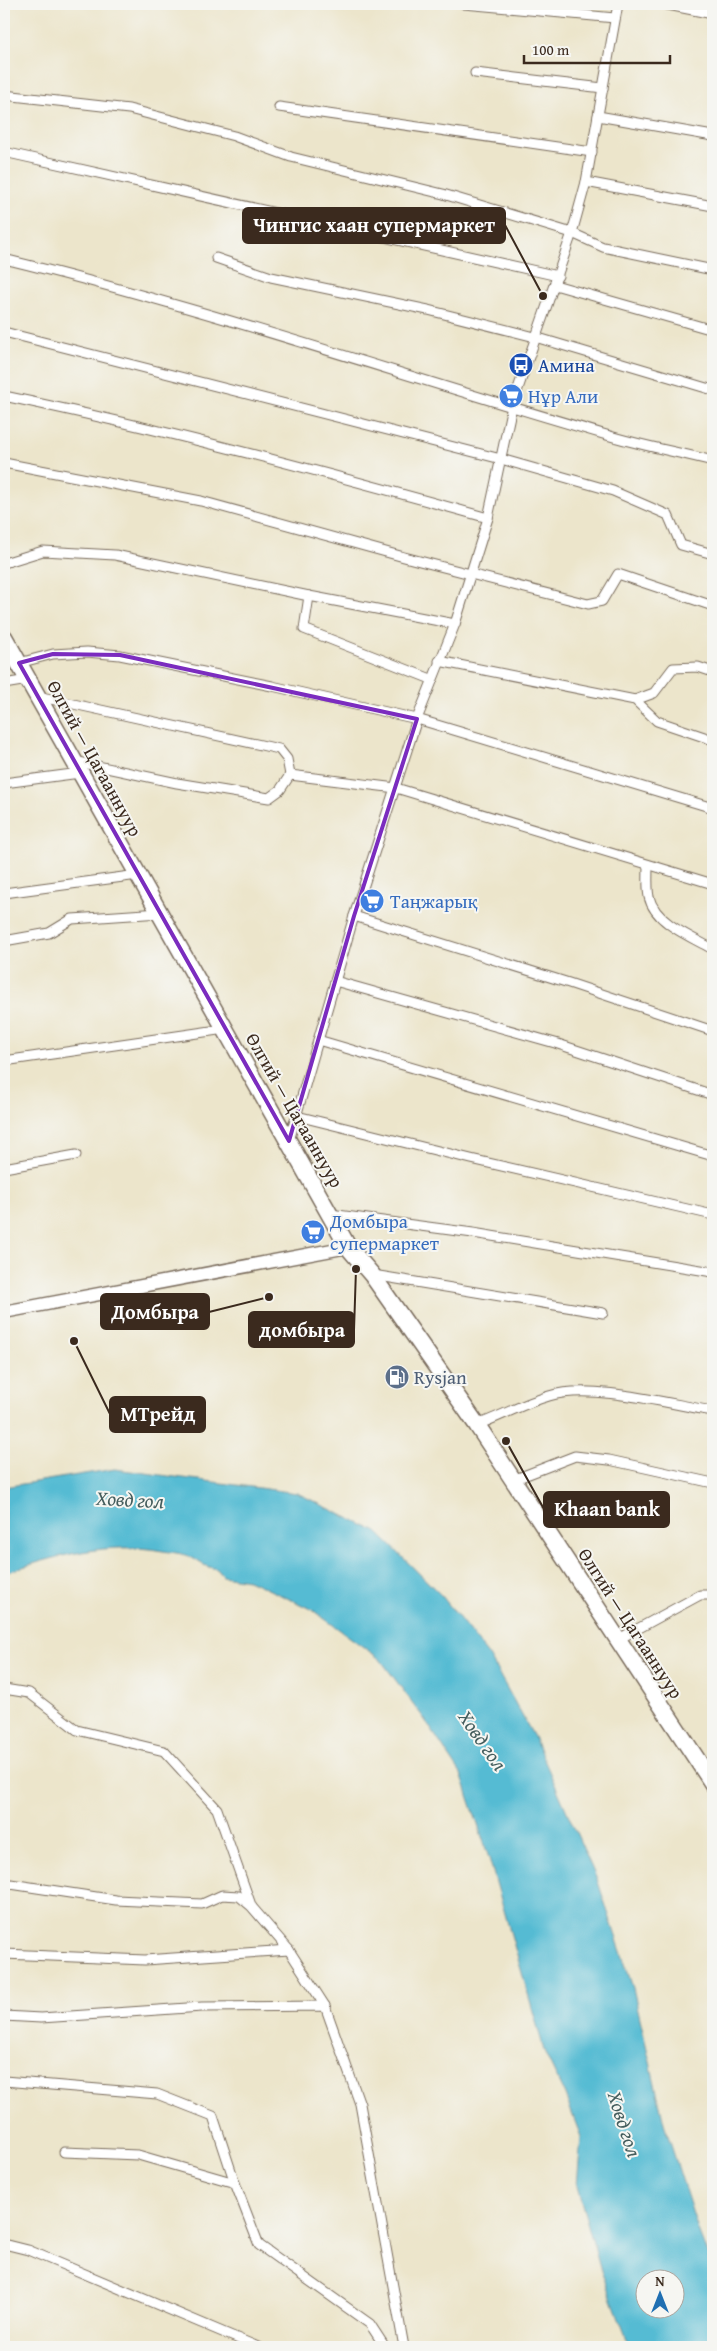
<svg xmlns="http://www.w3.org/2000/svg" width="717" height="2351" font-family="'Gentium Book Plus',serif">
<rect width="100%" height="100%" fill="#f6f6f2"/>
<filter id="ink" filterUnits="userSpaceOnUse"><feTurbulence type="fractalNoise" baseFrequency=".02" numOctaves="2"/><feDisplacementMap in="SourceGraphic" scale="10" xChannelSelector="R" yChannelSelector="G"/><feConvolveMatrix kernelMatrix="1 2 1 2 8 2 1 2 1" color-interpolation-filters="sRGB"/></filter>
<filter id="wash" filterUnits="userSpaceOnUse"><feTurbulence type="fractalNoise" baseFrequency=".0096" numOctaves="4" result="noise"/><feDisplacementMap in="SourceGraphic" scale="20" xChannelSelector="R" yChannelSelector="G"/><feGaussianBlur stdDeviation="1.12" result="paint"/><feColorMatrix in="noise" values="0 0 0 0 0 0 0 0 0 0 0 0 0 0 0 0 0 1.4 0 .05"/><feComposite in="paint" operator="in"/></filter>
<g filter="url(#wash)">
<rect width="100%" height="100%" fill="#ece5cb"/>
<path fill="#55bbd3" stroke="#487278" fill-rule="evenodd" d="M115 1469 297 1493 377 1532 442 1596 489 1656 534 1737 598 1882 633 1988 664 2123 699 2233 713 2269V2347H630L600 2268 577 2186 581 2137 565 2095 545 2053 489 1858 461 1774 423 1717 380 1659 311 1609 248 1580 223 1576 217 1569C200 1566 199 1560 186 1555 179 1553 170 1552 163 1551 109 1541 55 1556 4 1573V1487ZM644 2278H674V2308H644Z"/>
</g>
<g filter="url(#ink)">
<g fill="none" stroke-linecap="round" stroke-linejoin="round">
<defs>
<g id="street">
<path d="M464 4 615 18"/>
<path d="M663 4 713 14"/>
<path d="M475 73 603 88"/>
<path d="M4 95 129 109 234 136 291 157 443 194 572 233 603 247 713 270"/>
<path d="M279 107 592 152"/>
<path d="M598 116 713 136"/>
<path d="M4 152 558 276"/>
<path d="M586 182 713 206"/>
<path d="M216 258 271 277 428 310 535 337 713 390"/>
<path d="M4 259C206 308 403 376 603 434 639 445 677 452 713 461"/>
<path d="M555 285 713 330"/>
<path d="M4 332 501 459 613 491 668 515 681 545 713 554"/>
<path d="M4 396C167 430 327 473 488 518"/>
<path d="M4 463 201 501 404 557 588 604 602 601 618 574 713 606"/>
<path d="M4 563 43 551 115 555 309 596 455 624"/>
<path d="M309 596 304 629 431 679"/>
<path d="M439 661 635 700 657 721 713 740"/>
<path d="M19 663 53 654 87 652 120 655 272 686 417 719 713 808"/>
<path d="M4 684 28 680"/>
<path d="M37 696 279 749 287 759 290 775 396 788 713 884"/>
<path d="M635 700 654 693 673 668 698 667 713 672"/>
<path d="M74 761 177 783 269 798 280 790 290 775"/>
<path d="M4 783 80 773"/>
<path d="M648 865C648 875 647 887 649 897 655 923 691 937 713 949"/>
<path d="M4 893 138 875"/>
<path d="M354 916 569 983 713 1031"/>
<path d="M4 941 49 933 72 919 160 913"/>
<path d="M335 981 555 1043 713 1095"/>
<path d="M318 1040 713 1156"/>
<path d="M4 1061 225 1029"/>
<path d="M297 1116 471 1159 713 1215"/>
<path d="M289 1141 354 916 417 719 455 624 488 518 512 406 572 233 586 182 618 4"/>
<path d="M4 1168 76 1155"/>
<path d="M330 1214 473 1233 713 1272"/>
<path d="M373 1275 603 1313"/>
<path d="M477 1425C501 1416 525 1403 549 1396 591 1383 669 1404 713 1411"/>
<path d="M513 1480 575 1456 609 1460 713 1483"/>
<path d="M617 1640 700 1595H713"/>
<path d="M4 1689 29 1693 77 1730 164 1751 217 1809 251 1905"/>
<path d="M4 1883 116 1900 202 1904 222 1895 239 1896 251 1906 289 1950 325 2006"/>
<path d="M4 1954 145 1960 289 1950"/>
<path d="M4 2016 41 2018 202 2007 325 2006 360 2104 404 2347"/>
<path d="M4 2081 157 2094 213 2116 235 2183 259 2245 370 2324 385 2347"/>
<path d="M64 2152 138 2155 235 2183"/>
<path d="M4 2244 28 2250 258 2347"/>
</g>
<path id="secondary" d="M4 1312 348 1247"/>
<path id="highway" d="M4 637 348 1247 372 1275 477 1425 713 1784"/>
</defs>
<use href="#street" stroke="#796b5b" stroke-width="11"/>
<use href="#secondary" stroke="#796b5b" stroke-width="15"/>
<use href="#highway" stroke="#796b5b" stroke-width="19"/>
<use href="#street" stroke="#fff" stroke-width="9"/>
<use href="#secondary" stroke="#fff" stroke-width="12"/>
<use href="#highway" stroke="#fff" stroke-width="16"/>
</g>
</g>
<path fill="none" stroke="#7b2cbf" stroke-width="4" stroke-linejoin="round" d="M53 654 120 655 417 719 354 916 289 1141 19 663Z"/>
<defs>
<symbol id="bus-disc" viewBox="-11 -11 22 22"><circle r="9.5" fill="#1a4fb4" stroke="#f6f6f2"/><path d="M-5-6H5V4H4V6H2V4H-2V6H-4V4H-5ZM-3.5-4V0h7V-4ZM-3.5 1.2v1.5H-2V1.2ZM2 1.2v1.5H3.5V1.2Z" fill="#fff"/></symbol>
<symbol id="supermarket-disc" viewBox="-11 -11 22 22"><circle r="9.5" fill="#3f7fe0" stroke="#f6f6f2"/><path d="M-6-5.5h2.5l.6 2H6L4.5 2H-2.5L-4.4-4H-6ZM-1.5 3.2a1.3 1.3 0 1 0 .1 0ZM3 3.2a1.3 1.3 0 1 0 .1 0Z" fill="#fff"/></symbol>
<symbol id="fuel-disc" viewBox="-11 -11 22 22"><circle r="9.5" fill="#5c6f8a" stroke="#f6f6f2"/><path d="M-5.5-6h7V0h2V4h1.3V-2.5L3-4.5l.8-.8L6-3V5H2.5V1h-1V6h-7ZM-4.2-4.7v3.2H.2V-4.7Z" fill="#fff"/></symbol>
</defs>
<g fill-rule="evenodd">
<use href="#bus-disc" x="507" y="351" width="28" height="28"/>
<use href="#supermarket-disc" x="497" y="382" width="28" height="28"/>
<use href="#supermarket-disc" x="358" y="887" width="28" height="28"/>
<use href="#supermarket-disc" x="299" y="1218" width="28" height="28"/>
<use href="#fuel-disc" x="383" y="1363" width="28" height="28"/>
</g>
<g text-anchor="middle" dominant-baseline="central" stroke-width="4" stroke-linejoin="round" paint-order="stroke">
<g font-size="19" fill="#164399" stroke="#f6f6f2" text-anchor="start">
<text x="538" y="365">Амина</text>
</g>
<g font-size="19" fill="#366cbe" stroke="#f6f6f2" text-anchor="start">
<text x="528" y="396">Нұр Али</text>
<text x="390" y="901">Таңжарық</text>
<text x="330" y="1221">Домбыра<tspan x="330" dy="22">супермаркет</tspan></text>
</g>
<g font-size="19" fill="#3b2a1e" stroke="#f6f6f2">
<text transform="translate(95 758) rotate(61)">Өлгий — Цагааннуур</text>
<text transform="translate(295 1110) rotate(60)">Өлгий — Цагааннуур</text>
<text transform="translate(631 1623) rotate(57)">Өлгий — Цагааннуур</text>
</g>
<g font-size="19" fill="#4e5e75" stroke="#f6f6f2" text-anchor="start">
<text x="414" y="1377">Rysjan</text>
</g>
<g font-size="20" font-style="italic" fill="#445d5d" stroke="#f6f6f2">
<text transform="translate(130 1499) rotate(3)">Ховд гол</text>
<text transform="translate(483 1740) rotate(55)">Ховд гол</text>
<text transform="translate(625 2124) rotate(72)">Ховд гол</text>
</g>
</g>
<path fill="none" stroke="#3b2a1e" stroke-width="2" d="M543 296L505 225M269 1297L209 1312M356 1269L354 1330M74 1341L110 1414M506 1441L544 1509"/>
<g fill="#3b2a1e" stroke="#f6f6f2" stroke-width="2">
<circle cx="543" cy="296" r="5"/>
<circle cx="269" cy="1297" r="5"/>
<circle cx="356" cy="1269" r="5"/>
<circle cx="74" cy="1341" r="5"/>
<circle cx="506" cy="1441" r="5"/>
</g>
<g fill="#3b2a1e" stroke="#3b2a1e" stroke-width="2">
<rect x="243" y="208" width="262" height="35" rx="5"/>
<rect x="101" y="1294" width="108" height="35" rx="5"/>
<rect x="249" y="1312" width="105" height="35" rx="5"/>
<rect x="110" y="1397" width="95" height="35" rx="5"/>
<rect x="544" y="1492" width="125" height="35" rx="5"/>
</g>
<g font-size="20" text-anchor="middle" font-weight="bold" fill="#fff">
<text x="374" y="232">Чингис хаан супермаркет</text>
<text x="155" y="1319">Домбыра</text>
<text x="302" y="1337">домбыра</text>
<text x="158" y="1421">MTрейд</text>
<text x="607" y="1516">Khaan bank</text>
</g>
<rect width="717" height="2351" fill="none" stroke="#f6f6f2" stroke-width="20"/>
<g transform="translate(660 2294)"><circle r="24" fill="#f6f6f2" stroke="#aba49d"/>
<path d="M0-4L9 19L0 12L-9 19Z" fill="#1f6fb2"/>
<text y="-8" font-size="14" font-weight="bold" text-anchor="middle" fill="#3b2a1e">N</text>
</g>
<path d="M524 55v8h146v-8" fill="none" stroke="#3b2a1e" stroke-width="2.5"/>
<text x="532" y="55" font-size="15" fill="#3b2a1e" stroke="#f6f6f2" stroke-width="4" paint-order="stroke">100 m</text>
</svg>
